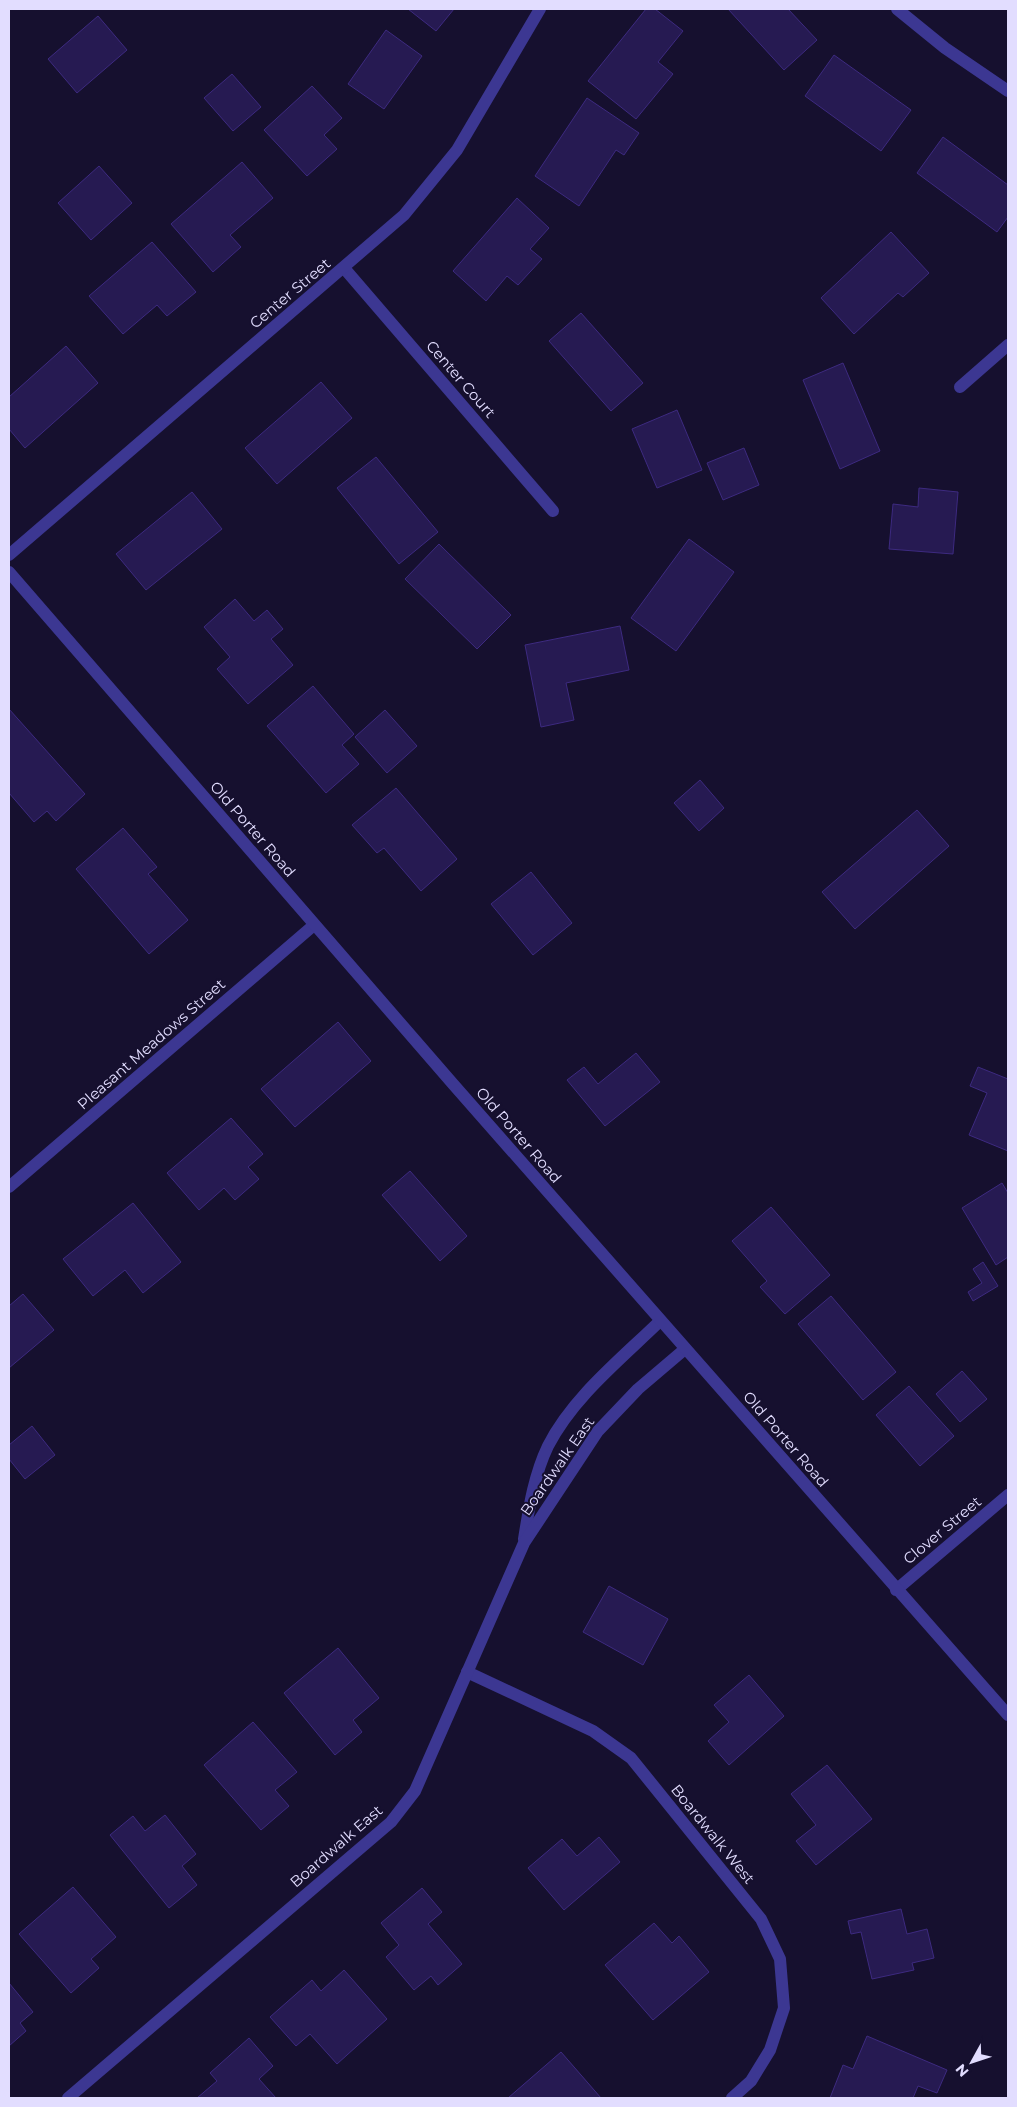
<svg xmlns="http://www.w3.org/2000/svg" width="1017" height="2107" font-family="Montserrat,sans-serif">
<rect width="100%" height="100%" fill="#16102f"/>
<g fill="#261a52" stroke="#3d2a80">
<path d="M408 9H454L436 31Z"/>
<path d="M646 9H655L683 31 658 62 673 74 636 119 588 81Z"/>
<path d="M728 9H788L817 40 784 70Z"/>
<path d="M98 16 127 50 77 93 48 59Z"/>
<path d="M386 30 422 56 384 109 348 84Z"/>
<path d="M834 55 911 110 881 151 805 96Z"/>
<path d="M232 74 261 107 233 131 204 98Z"/>
<path d="M312 86 342 118 324 135 337 149 307 176 264 130Z"/>
<path d="M587 98 639 133 624 155 616 150 579 206 535 176Z"/>
<path d="M943 137 1008 185V217L997 232 917 173Z"/>
<path d="M242 162 273 198 230 235 241 247 213 272 171 224Z"/>
<path d="M99 166 132 203 91 240 58 203Z"/>
<path d="M517 198 549 228 530 249 542 259 518 285 507 276 486 301 453 271Z"/>
<path d="M891 232 929 273 903 297 898 293 854 334 821 298Z"/>
<path d="M152 242 196 292 167 316 157 305 123 334 89 296Z"/>
<path d="M581 313 643 383 611 411 549 341Z"/>
<path d="M66 346 98 383 25 448 9 429V397Z"/>
<path d="M843 363 880 451 840 469 803 380Z"/>
<path d="M321 382 352 418 277 484 245 448Z"/>
<path d="M677 410 702 470 657 488 632 429Z"/>
<path d="M744 448 759 485 723 500 707 463Z"/>
<path d="M376 457 438 532 399 564 337 488Z"/>
<path d="M919 488 958 492 953 554 889 549 893 504 918 507Z"/>
<path d="M192 492 222 529 146 590 116 554Z"/>
<path d="M689 539 734 572 676 651 631 618Z"/>
<path d="M439 544 511 615 477 649 405 579Z"/>
<path d="M235 599 254 621 267 610 283 629 271 639 293 665 248 704 217 669 230 657 204 627Z"/>
<path d="M620 626 629 670 566 683 574 720 541 727 525 645Z"/>
<path d="M313 686 354 734 342 745 359 764 326 793 267 726Z"/>
<path d="M9 709 85 794 56 821 47 811 34 822 9 793Z"/>
<path d="M385 710 417 746 387 773 355 737Z"/>
<path d="M700 780 724 808 699 831 674 803Z"/>
<path d="M396 788 457 859 421 891 384 848 377 853 352 825Z"/>
<path d="M917 810 949 846 855 929 822 892Z"/>
<path d="M123 828 157 867 148 874 188 920 149 954 76 869Z"/>
<path d="M531 872 572 923 533 955 491 904Z"/>
<path d="M338 1022 371 1061 295 1127 261 1089Z"/>
<path d="M636 1053 660 1082 605 1126 567 1080 584 1067 598 1084Z"/>
<path d="M978 1067 1008 1079V1151L969 1135 987 1093 970 1086Z"/>
<path d="M231 1118 263 1154 248 1167 259 1179 235 1200 224 1188 199 1210 167 1173Z"/>
<path d="M410 1171 467 1236 440 1261 382 1195Z"/>
<path d="M1002 1183 1008 1193V1257L996 1265 962 1208Z"/>
<path d="M133 1203 181 1262 143 1293 125 1270 93 1296 63 1259Z"/>
<path d="M771 1207 830 1275 785 1314 760 1287 767 1281 732 1241Z"/>
<path d="M983 1262 998 1286 973 1301 968 1292 982 1283 973 1269Z"/>
<path d="M23 1294 54 1330 9 1368V1306Z"/>
<path d="M831 1296 896 1372 863 1400 798 1324Z"/>
<path d="M962 1371 987 1399 960 1422 936 1394Z"/>
<path d="M909 1386 954 1436 920 1466 876 1415Z"/>
<path d="M32 1426 55 1455 25 1479 9 1459V1445Z"/>
<path d="M609 1586 668 1619 643 1665 583 1632Z"/>
<path d="M338 1648 379 1698 353 1720 362 1732 335 1755 284 1693Z"/>
<path d="M749 1675 784 1716 729 1765 708 1741 729 1722 714 1705Z"/>
<path d="M253 1722 297 1772 275 1790 289 1806 261 1830 204 1765Z"/>
<path d="M827 1765 872 1819 816 1865 796 1841 816 1825 791 1794Z"/>
<path d="M165 1815 196 1854 182 1866 197 1885 169 1908 110 1835 133 1816 145 1831Z"/>
<path d="M599 1837 620 1862 564 1910 528 1868 562 1839 577 1856Z"/>
<path d="M73 1887 116 1937 91 1959 99 1968 71 1993 19 1934Z"/>
<path d="M422 1888 442 1912 428 1924 462 1964 438 1985 431 1976 414 1990 386 1957 399 1945 381 1923Z"/>
<path d="M901 1909 907 1934 927 1929 934 1958 912 1963 914 1970 872 1979 861 1932 851 1934 848 1921Z"/>
<path d="M654 1923 672 1943 679 1936 709 1972 653 2020 605 1965Z"/>
<path d="M344 1970 387 2019 337 2064 310 2034 296 2046 270 2017 312 1980 321 1991Z"/>
<path d="M9 1983 33 2012 20 2023 26 2031 9 2046Z"/>
<path d="M867 2036 947 2070 937 2093 918 2086 913 2098H830L843 2065 853 2069Z"/>
<path d="M249 2038 273 2066 259 2079 276 2098H197L217 2081 210 2073Z"/>
<path d="M561 2052 601 2098H508Z"/>
</g>
<g fill="none" stroke-linecap="round" stroke-linejoin="round">
<g stroke="#3c3792" stroke-width="12">
<path d="M897 9 945 48 1008 91"/>
<path d="M344 268 553 511"/>
<path d="M960 387 1008 345"/>
<path d="M9 555 404 215 457 150 540 9"/>
<path d="M9 1187 314 925"/>
<path d="M524 1539C529 1508 534 1475 548 1446 573 1397 621 1359 660 1321"/>
<path d="M896 1590 1008 1495"/>
<path d="M467 1672 593 1731 631 1758 761 1919 780 1959 784 2008 770 2050 751 2081 732 2098"/>
<path d="M68 2098 391 1822 415 1791 524 1543 598 1431 638 1389 685 1349"/>
</g>
<path stroke="#3c3792" stroke-width="12" d="M9 572 453 1084 1008 1715"/>
</g>
<g text-anchor="middle" dominant-baseline="central" stroke-width="4" stroke-linejoin="round" paint-order="stroke">
<g font-size="15" fill="#e2ddff" stroke="#16102f">
<text transform="translate(290 293) rotate(-40)">Center Street</text>
<text transform="translate(461 379) rotate(49)">Center Court</text>
<text transform="translate(253 829) rotate(49)">Old Porter Road</text>
<text transform="translate(151 1044) rotate(-41)">Pleasant Meadows Street</text>
<text transform="translate(519 1135) rotate(49)">Old Porter Road</text>
<text transform="translate(786 1439) rotate(49)">Old Porter Road</text>
<text transform="translate(557 1466) rotate(-55)">Boardwalk East</text>
<text transform="translate(942 1530) rotate(-40)">Clover Street</text>
<text transform="translate(713 1834) rotate(51)">Boardwalk West</text>
<text transform="translate(336 1846) rotate(-41)">Boardwalk East</text>
</g>
</g>
<rect width="1017" height="2107" fill="none" stroke="#e2ddff" stroke-width="20"/>
<g transform="translate(972 2062) rotate(230)" stroke="#16102f" stroke-width="4" paint-order="stroke">
<path d="M0-4L9 19L0 12L-9 19Z" fill="#e2ddff"/>
<text y="-8" font-size="14" font-weight="bold" text-anchor="middle" fill="#e2ddff">N</text>
</g>
</svg>
